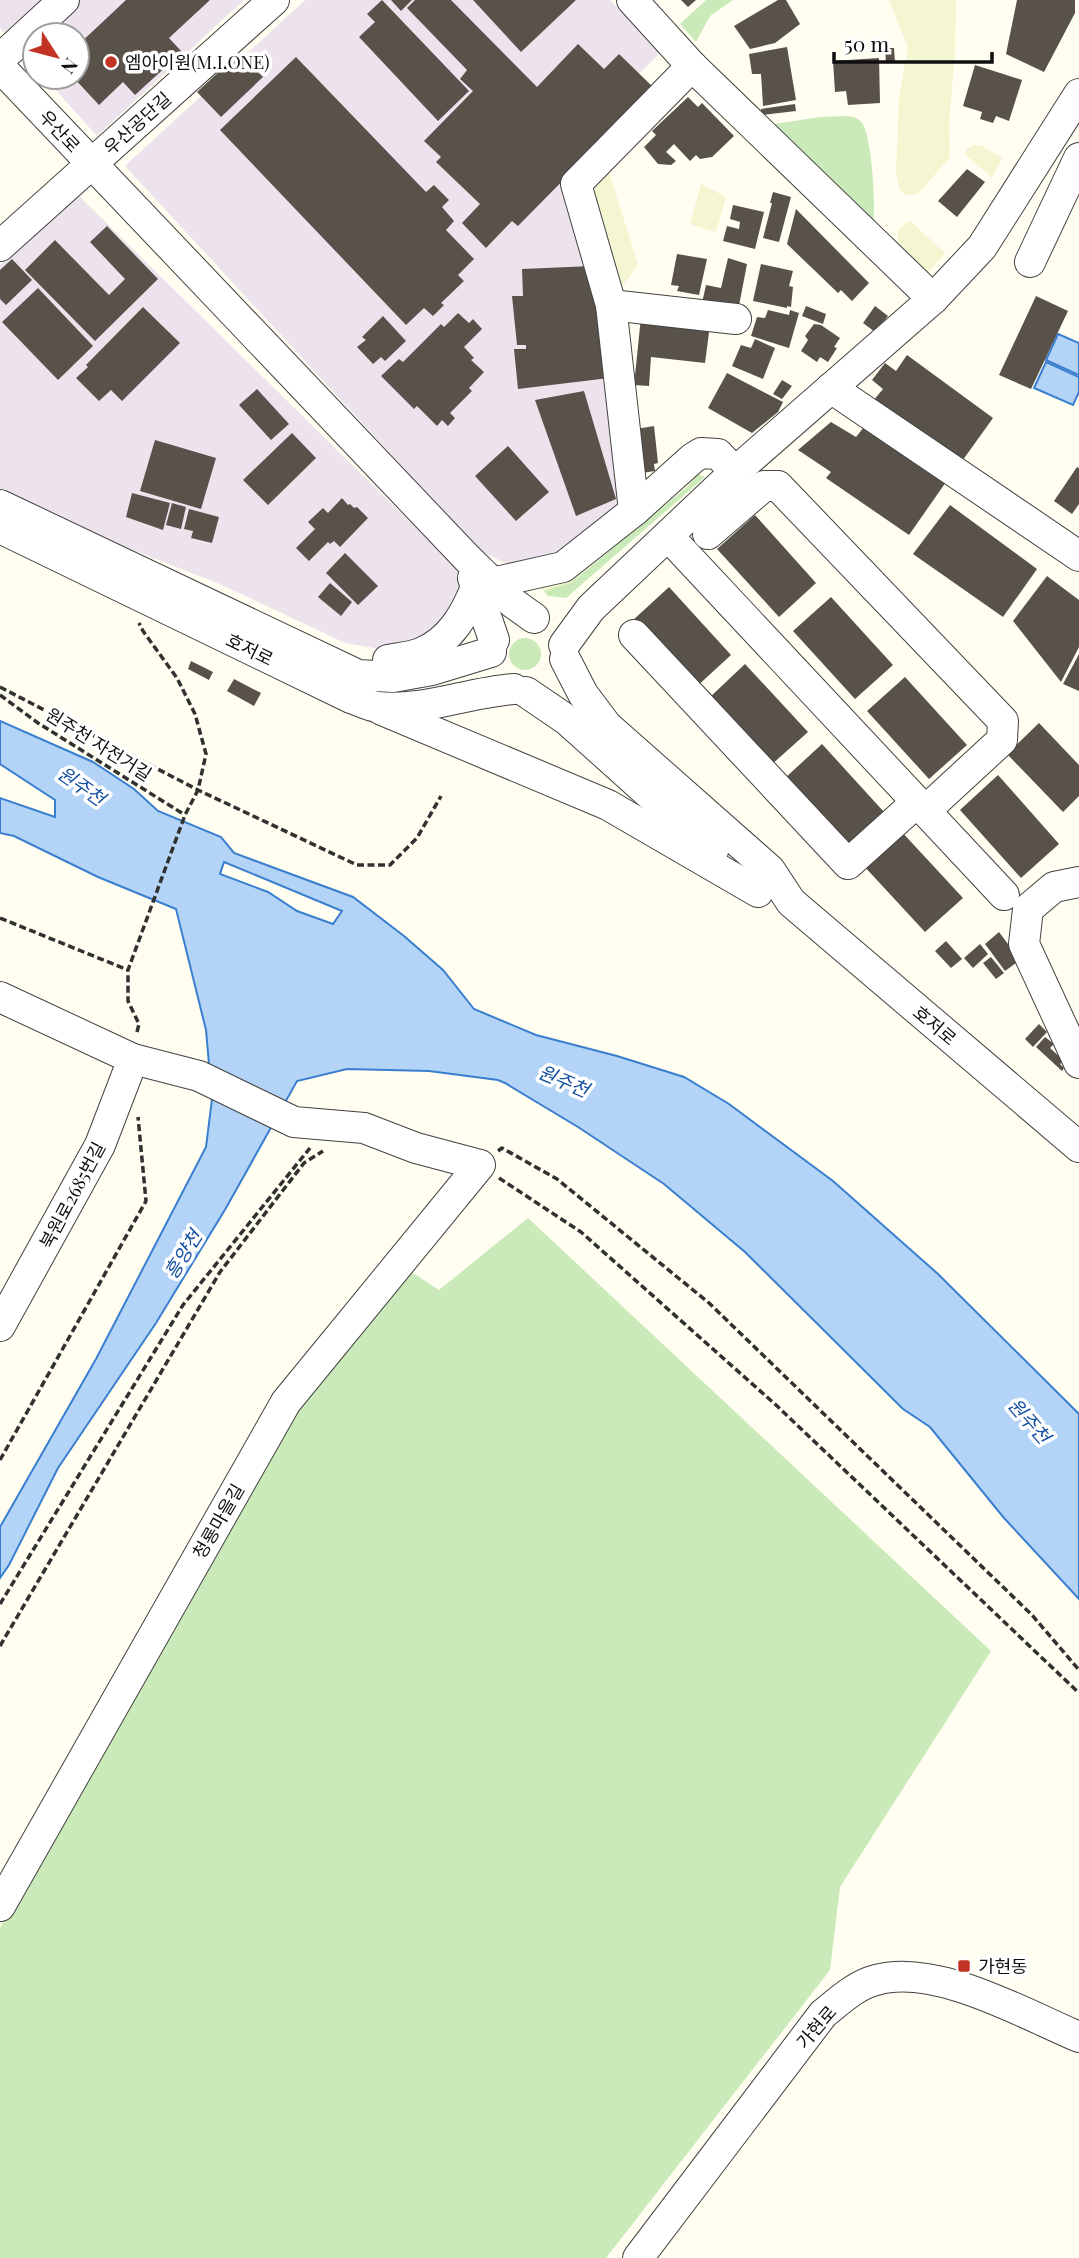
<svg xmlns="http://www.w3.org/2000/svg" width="1079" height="2258" font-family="'Playfair Display','Noto Sans KR',serif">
<rect width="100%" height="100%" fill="#fffef0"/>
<g fill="#ede3ed">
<path d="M0 0H244L97 136 44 77H77V35H35V67L0 28Z"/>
<path d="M305 0H610L660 53 559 153 590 271 620 511 548 563 508 564 481 552 125 166Z"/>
<path d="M79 196 458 569 461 591 453 607 423 639 385 650 345 643 222 585 49 517 0 494V265L47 221Z"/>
</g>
<g fill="#f3f6d0">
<path d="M889 0H956L955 53 949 123 950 157 918 194 907 195 900 191 896 174 899 98 908 47Z"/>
<path d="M974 145 982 146 1002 158 992 178 965 154 966 150Z"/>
<path d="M606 163 638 264 615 296 583 187Z"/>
<path d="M701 184 726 197 716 232 690 224Z"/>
<path d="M910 221 945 253 928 273 920 272 898 251V231L905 223Z"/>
<path d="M657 504 662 506 572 582 544 591 537 584Z"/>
</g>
<g fill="#cbeab9">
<path d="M706 0H733L710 16 696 42 680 24Z"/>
<path d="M848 116C854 117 858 118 862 123 872 137 876 208 873 226L774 124 820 117Z"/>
<path d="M698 474 705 477 566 598 548 596 544 591 572 582 687 487Z"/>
<circle cx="525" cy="654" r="16"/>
<path d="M528 1218 991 1651 840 1887 830 1970 606 2258H0V1928L266 1451 410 1271 439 1290Z"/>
</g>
<g fill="#b4d4f7" stroke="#3a7ed0" stroke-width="2" fill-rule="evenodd">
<path d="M1058 334 1079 343V375L1046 360Z"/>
<path d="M1046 362 1079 377V392L1073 405 1034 388Z"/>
<path d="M0 721 93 762 134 789 158 811 221 837 234 853 353 897 404 936 443 970 474 1009 536 1035 617 1056 684 1077 729 1104 833 1181 938 1274 1079 1414V1599L1004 1518 930 1427 903 1409 745 1252 664 1184 578 1127 505 1083 498 1080 429 1071 347 1069 297 1081 226 1208 156 1323 58 1468 9 1565 0 1578V1527L96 1359 206 1147 212 1099 206 1030 176 909 98 877 14 836 0 833V798L55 817V800L0 764ZM224 862 342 911 333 924 297 911 268 892 220 874Z"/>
</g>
<g fill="#58524b">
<path d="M126 0H210L169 38 182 52 135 95 123 82 99 105 73 77H77V46Z"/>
<path d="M382 0 469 91 438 121 359 37 375 22 367 14Z"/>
<path d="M391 0H412L401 11Z"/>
<path d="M415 0H451L537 87 578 44 604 69 619 54 654 88 518 226 512 221 486 248 462 223 480 204 436 162 441 157 424 141 473 91 460 79 467 70 407 8Z"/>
<path d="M473 0H576L521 52Z"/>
<path d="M681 0H696L688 7Z"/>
<path d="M778 0H786L800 24 775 43 750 49 734 26Z"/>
<path d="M1017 0H1075V13L1044 72 1006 54Z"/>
<path d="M787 47 796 100 763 106 761 74H752L749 54Z"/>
<path d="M885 48H894L895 62 886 63Z"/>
<path d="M239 53 263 77 221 117 197 92Z"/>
<path d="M296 57 426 192 434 185 449 200 442 207 454 221 446 230 474 259 458 275 464 281 441 303 444 305 433 316 424 308 406 325 220 130Z"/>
<path d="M879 58 880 103 848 105 846 91 835 92 833 61Z"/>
<path d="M975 65 1022 80 1009 121 996 116 993 123 980 119 982 112 963 106Z"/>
<path d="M688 97 698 107 702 103 734 136 712 157 700 159 696 155 690 161 674 144 666 152 676 161 671 165 658 164 644 147 656 135 652 131Z"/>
<path d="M795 104 796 111 762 115 761 109Z"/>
<path d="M967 169 985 182 957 217 938 201Z"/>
<path d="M773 192 791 197 779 242 763 238 772 203H770Z"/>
<path d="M733 205 764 212 755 249 723 241 727 226 739 229 740 222 730 219Z"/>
<path d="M796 209 869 283 852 301 841 290 838 293 787 244Z"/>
<path d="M107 226 158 279 95 341 25 270 55 240 109 295 125 279 90 242Z"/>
<path d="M677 254 707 259 699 295 677 291 679 286 671 285Z"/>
<path d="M728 258 747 264 738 311 702 303 706 285 721 288Z"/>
<path d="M12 259 32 280 6 305 0 299V270Z"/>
<path d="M761 264 793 271 789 286 793 287 791 307 787 306V308L753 301Z"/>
<path d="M592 266 609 378 518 389 514 349H526V345H517L512 296H523L522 269Z"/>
<path d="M38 288 93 346 58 380 2 322Z"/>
<path d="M1036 296 1068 311 1031 389 999 375Z"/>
<path d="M806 306 826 314 823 324 802 316Z"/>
<path d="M875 306 888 316 875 332 863 323Z"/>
<path d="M143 307 180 343 122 401 111 390 99 401 76 378 88 367 86 365Z"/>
<path d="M768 310 789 315 790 310 799 313 789 348 751 336 757 317 765 318Z"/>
<path d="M458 313 469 323 473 319 482 329 464 347 474 358 471 360 484 372 469 388 472 391 450 413 455 418 448 426 442 420 437 426 417 406 414 409 381 376 399 359 403 362 441 324 444 327Z"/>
<path d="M383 316 406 341 385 361 381 357 373 364 357 347 366 340 362 337Z"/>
<path d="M641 317 710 325 705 363 651 357 649 386 634 385Z"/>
<path d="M814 324 821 325 840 338 834 347 837 348 828 362 820 357 817 362 801 351 808 340 805 336Z"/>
<path d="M755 339 775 348 763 379 732 366 741 345 751 348Z"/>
<path d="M907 355 993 418 960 464 873 401 883 389 872 380 885 363 896 371Z"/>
<path d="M727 373 783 402 778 412 752 433 708 408Z"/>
<path d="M782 380 792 386 782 399 773 394Z"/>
<path d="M257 389 289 424 271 440 239 405Z"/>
<path d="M584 391 616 499 576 516 535 400Z"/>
<path d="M831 422 856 437 864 427 946 482 909 535 826 478 831 472 798 450Z"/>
<path d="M654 426 658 463 654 464 655 471 635 474 630 430Z"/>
<path d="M292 433 316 458 268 505 243 480Z"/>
<path d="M155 440 216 458 201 509 140 491Z"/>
<path d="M508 446 549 492 516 521 475 476Z"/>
<path d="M1077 467 1079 468V504L1072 514 1054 501Z"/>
<path d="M132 493 170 503 163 530 126 517Z"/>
<path d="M342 498 348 505 350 504 354 508 357 507 368 518 340 547 334 541 330 544 328 542 309 561 296 548 315 529 308 522 323 508 328 513Z"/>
<path d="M172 503 186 507 181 529 166 525Z"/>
<path d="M950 505 1037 569 1003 617 913 554Z"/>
<path d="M189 509 219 517 212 543 191 538 193 531 184 529Z"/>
<path d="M755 515 816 583 779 617 717 549Z"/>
<path d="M345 553 378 586 358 605 326 573Z"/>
<path d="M1047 576 1079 600V647L1061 682 1013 621Z"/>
<path d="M330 583 352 602 341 616 318 597Z"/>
<path d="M669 587 731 655 694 689 632 621Z"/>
<path d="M831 597 893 665 855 699 793 631Z"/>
<path d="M1079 654V691L1063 684Z"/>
<path d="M191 661 213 672 209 680 188 669Z"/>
<path d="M745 664 808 732 770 766 708 699Z"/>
<path d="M905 677 967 745 929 779 867 711Z"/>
<path d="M234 679 261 693 254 706 227 691Z"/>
<path d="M1039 723 1079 765V796L1063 812 1007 754Z"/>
<path d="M822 744 884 812 847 846 784 779Z"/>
<path d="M998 775 1059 844 1021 878 960 810Z"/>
<path d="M900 830 963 898 925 932 863 865Z"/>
<path d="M999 932 1020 960 1005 971 985 944Z"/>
<path d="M946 941 962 959 951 968 935 951Z"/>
<path d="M980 944 988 954 973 968 964 958Z"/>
<path d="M991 957 1004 973 996 979 983 963Z"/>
<path d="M1039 1024 1047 1032 1033 1047 1025 1039Z"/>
<path d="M1045 1037 1054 1044 1050 1048 1064 1061 1060 1064 1064 1068 1062 1071 1036 1047Z"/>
</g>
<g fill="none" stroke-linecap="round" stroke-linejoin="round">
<defs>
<g id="minor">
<path d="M632 0 692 66 933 299"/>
<path d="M0 59 64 0"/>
<path d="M0 67 467 558 513 603 534 618"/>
<path d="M0 246 274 0"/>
<path d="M1030 262 1079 158"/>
<path d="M611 305 736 319"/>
<path d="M831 388 1079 556"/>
<path d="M0 505 358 675 393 677 432 670 491 652"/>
<path d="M634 511 611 305 576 184 692 66"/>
<path d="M0 528 351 698C360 701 369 706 377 707 423 712 469 692 514 689"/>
<path d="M708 534 764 486H778L1003 721 1002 740 925 811"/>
<path d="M668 536 1004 895"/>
<path d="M473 578 494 640"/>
<path d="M492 583 563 567 634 511 693 458 701 453 718 454 735 472"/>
<path d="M634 635 848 864 917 802"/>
<path d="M564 645 591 608 735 472 933 299 982 247 1079 94"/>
<path d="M565 659 583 694 607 726 770 870 791 902 1079 1147"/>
<path d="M388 660C398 658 411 657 421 653 450 641 465 615 476 587"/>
<path d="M526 692 567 720 713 851"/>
<path d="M382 710 608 805 758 892"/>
<path d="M1079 882 1054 887 1028 909 1024 944 1079 1063"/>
<path d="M0 997 133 1059 199 1076 294 1122 364 1128 416 1148 480 1165 286 1402 0 1906"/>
<path d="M0 1326 100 1145 133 1059"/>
<path d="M638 2258 823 2014C839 2001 856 1985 876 1980 936 1963 1024 2014 1079 2037"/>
</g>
</defs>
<use href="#minor" stroke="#424242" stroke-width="32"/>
<g stroke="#313131" stroke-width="3.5" stroke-dasharray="7 3.5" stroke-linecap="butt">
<path d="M0 687 198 790 357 865H390L417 838 441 796"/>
<path d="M0 695 38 723 185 815"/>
<path d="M0 918 128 970"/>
<path d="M137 1032 139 1024 128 1001V970L185 815 198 790 206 754 195 714 177 678 143 631 139 623"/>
<path d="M498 1151 502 1148 557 1179 709 1303 1032 1615 1079 1670"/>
<path d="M499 1178 581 1232 776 1405 1079 1693"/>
<path d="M0 1460 146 1201 138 1117"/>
<path d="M0 1604 183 1305 310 1148"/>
<path d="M0 1646 220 1272 304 1163 323 1151"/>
</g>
<use href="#minor" stroke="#fff" stroke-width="30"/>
</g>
<g fill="#c23324" stroke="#fff" stroke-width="2.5">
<circle cx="111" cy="62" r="7"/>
<rect x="957" y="1959" width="14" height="14" rx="3.5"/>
</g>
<g text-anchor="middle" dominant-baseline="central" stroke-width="7" stroke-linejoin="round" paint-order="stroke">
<g font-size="18" fill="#0f0f0f" stroke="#fff" text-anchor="start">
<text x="125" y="62">엠아이원(M.I.ONE)</text>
<text x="978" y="1966">가현동</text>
</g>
<g font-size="18" fill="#0f0f0f" stroke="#fff">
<text transform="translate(137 123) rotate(-42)">우산공단길</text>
<text transform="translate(60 131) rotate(47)">우산로</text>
<text transform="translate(250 649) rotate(26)">호저로</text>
<text transform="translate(99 744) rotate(32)">원주천 자전거길</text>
<text transform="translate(935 1025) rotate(40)">호저로</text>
<text transform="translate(72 1195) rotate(-62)">북원로2685번길</text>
<text transform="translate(218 1521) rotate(-60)">청룡마을길</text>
<text transform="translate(816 2027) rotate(-49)">가현로</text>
</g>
<g font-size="19" font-style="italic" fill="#1550a3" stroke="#fff">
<text transform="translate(82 785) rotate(35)">원주천</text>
<text transform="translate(564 1080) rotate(23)">원주천</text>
<text transform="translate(182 1254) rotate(-58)">흥양천</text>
<text transform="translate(1030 1420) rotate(49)">원주천</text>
</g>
</g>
<g transform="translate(56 56) rotate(126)"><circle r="33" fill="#ffffff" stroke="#9f9f9f" stroke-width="2"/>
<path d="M0-5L12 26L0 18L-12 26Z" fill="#c23324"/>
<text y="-10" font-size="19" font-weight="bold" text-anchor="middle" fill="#0f0f0f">N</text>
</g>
<path d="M834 52v10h158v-10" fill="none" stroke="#0f0f0f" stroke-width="3.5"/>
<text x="844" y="52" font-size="21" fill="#0f0f0f" stroke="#ffffff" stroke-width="5" paint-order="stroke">50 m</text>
</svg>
